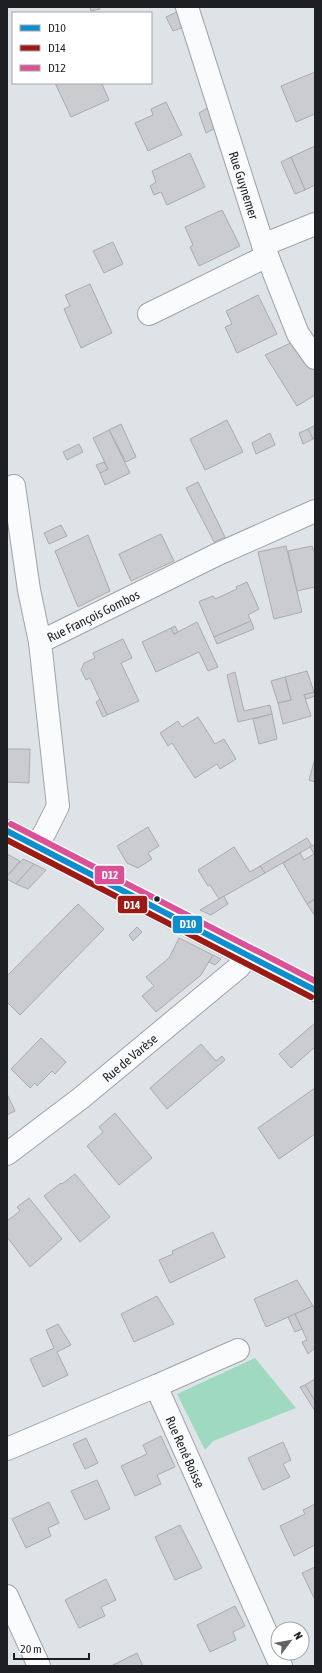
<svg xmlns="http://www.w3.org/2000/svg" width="322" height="1673" font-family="'Asap Condensed',sans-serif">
<rect width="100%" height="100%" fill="#dee3e8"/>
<path fill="#9fdac0" d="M255 1358 296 1408 213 1441 205 1450 177 1394Z"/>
<g fill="#caccd0" stroke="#aaabaf">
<path d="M90 7H99L100 9 91 11Z"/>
<path d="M179 11 184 27 173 31 166 17Z"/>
<path d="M315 72V114L296 122 281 86Z"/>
<path d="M55 83H104L102 84 109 100 71 117Z"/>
<path d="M166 102 182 135 148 151 135 123 153 115 151 109Z"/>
<path d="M209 107 216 128 206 133 199 113Z"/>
<path d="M315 146V185L305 190 291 157Z"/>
<path d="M190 153 205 187 167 205 161 192 154 195 150 186 156 182 152 171Z"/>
<path d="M291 157 305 190 295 194 281 162Z"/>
<path d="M222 210 240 246 199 266 190 247 193 245 185 227Z"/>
<path d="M113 242 123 264 104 273 93 251Z"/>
<path d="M90 284 112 333 81 348 64 309 70 306 65 295Z"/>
<path d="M258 295 277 334 237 353 225 327 232 324 226 311Z"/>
<path d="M297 340 315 369V395L297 406 265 355Z"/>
<path d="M227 420 243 452 205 470 190 439Z"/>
<path d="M121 424 136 457 126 462 109 430Z"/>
<path d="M315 425V438L313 439 308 429Z"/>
<path d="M308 429 313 439 303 444 299 433Z"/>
<path d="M109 430 130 473 105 485 100 473 108 469 93 438Z"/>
<path d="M270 433 275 445 256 454 252 443Z"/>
<path d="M79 444 83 452 67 460 63 452Z"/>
<path d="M104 462 108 469 100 473 96 465Z"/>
<path d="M198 482 225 537 214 542 186 488Z"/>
<path d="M61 525 67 536 49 544 44 533Z"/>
<path d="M161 534 174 561 131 581 119 554Z"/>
<path d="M88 535 110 591 78 607 55 551Z"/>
<path d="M286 546 302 612 274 619 258 552Z"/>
<path d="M312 546 315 555V587L297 591 288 551Z"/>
<path d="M247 582 259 609 248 615 251 621 214 637 199 602 200 601 213 596 215 599 237 589 236 587Z"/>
<path d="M251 621 254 629 217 644 214 637Z"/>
<path d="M197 622 218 667 208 671 199 652 156 672 142 642 171 628 174 634Z"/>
<path d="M175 626 178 632 174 634 171 628Z"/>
<path d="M123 639 132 658 121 663 139 701 107 715 90 678 86 680 81 670 84 663 95 658 93 653Z"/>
<path d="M307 671 314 692 304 695 311 716 283 724 278 703 291 700 285 677Z"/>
<path d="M235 672 244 711 270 705 272 714 238 722 227 675Z"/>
<path d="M285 677 291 700 278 703 271 681Z"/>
<path d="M314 692 315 696 306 699 304 695Z"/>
<path d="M100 699 107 715 103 717 96 702Z"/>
<path d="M272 714 277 739 259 744 253 719Z"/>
<path d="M198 717 215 744 224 739 236 759 220 769 217 764 195 778 172 743 168 746 160 733 178 721 182 727Z"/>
<path d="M7 749H30L29 783 7 782Z"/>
<path d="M315 758V782L309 780Z"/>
<path d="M148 827 159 846 148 853 152 859 138 868 127 863 117 846Z"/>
<path d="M307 838 312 846 265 873 260 866Z"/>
<path d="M315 844V899L307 904 283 863 300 853 304 860 314 854 310 847Z"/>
<path d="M234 847 250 872 260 866 265 873 219 899 210 885 208 886 198 870Z"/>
<path d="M7 854 20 861 8 875H7Z"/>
<path d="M23 859 34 864 16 884 7 879V876Z"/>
<path d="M34 864 46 870 28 889 16 884Z"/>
<path d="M224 896 228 904 211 915 200 910Z"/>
<path d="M315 899V916L307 904Z"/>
<path d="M78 904 104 929 20 1015 7 1002V976Z"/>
<path d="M137 927 142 932 133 941 129 935Z"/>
<path d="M179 938 213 955 201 975 156 1012 142 996 154 986 146 977 169 958Z"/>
<path d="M213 955 221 959 215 965 209 962Z"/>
<path d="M315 1023V1047L291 1068 279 1054Z"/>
<path d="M41 1038 66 1062 55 1074 52 1071 37 1086 35 1083 30 1088 11 1069Z"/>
<path d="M201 1044 216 1061 222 1056 225 1060 167 1109 150 1088Z"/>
<path d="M315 1088V1134L279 1159 258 1128Z"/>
<path d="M7 1094 15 1111 7 1115Z"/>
<path d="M115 1113 152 1158 119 1185 87 1146 103 1132 99 1127Z"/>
<path d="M75 1174 110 1217 80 1242 44 1196 61 1183 62 1184Z"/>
<path d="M29 1198 62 1239 30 1267 7 1237V1221L20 1211 17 1207Z"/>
<path d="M213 1232 225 1257 170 1283 159 1260 173 1254 172 1251Z"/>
<path d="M297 1280 313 1306 266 1327 254 1299Z"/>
<path d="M157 1296 174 1324 134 1342 121 1314Z"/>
<path d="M313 1306 315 1309V1348L308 1354 302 1342 307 1340 295 1314Z"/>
<path d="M295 1314 302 1329 295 1332 288 1317Z"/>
<path d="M58 1324 71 1345 57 1352 68 1375 43 1387 30 1359 54 1348 46 1330Z"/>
<path d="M315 1379V1401L305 1385Z"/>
<path d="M305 1385 315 1401V1411L300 1387Z"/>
<path d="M161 1436 175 1467 157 1475 161 1484 135 1496 121 1466 147 1454 143 1445Z"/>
<path d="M86 1438 98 1463 85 1469 73 1444Z"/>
<path d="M283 1442 291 1460 283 1464 290 1477 263 1490 248 1458Z"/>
<path d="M97 1480 110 1509 85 1520 71 1491Z"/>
<path d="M49 1502 59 1523 48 1528 51 1536 26 1548 12 1519Z"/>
<path d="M315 1504V1545L294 1556 280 1526 305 1514 303 1510Z"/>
<path d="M180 1525 202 1568 175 1580 155 1537Z"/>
<path d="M315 1567V1600L302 1573Z"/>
<path d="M106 1579 116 1600 101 1607 105 1616 79 1628 65 1600Z"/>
<path d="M235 1606 245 1626 233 1632 236 1640 210 1652 197 1625Z"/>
<path d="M137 1653 143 1666H111Z"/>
</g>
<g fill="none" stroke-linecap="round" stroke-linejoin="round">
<defs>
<g id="street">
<path id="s1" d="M187 7 263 245 298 334 315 358"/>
<path d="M263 245 315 224"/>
<path d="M149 314 267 256"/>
<path d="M14 486 29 590 40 642"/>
<path id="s2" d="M36 846 45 832 58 806 40 642 216 555 315 511"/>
<path id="s3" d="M7 1154 81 1098 239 967 247 956"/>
<path d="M156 1386 238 1350"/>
<path id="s4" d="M7 1449 156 1386 281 1666"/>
<path d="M7 1596 39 1666"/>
</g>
<path id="secondary" d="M7 831 247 956 315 990"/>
</defs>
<use href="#street" stroke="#9fa3a7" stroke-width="24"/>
<use href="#secondary" stroke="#9fa3a7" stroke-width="24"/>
<use href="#street" stroke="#fafbfc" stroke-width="22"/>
<use href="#secondary" stroke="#fafbfc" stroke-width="22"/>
<defs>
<path id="bus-1" d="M7 831 315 990"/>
<path id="bus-2" d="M7 840 311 997"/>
<path id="bus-3" d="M11 824 315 981"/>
</defs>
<use href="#bus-1" stroke="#fff" stroke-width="9"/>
<use href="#bus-2" stroke="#fff" stroke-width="9"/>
<use href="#bus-3" stroke="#fff" stroke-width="9"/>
<use href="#bus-1" stroke="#0e8ece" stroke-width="6"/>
<use href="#bus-2" stroke="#9c1a15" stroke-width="6"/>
<use href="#bus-3" stroke="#db5197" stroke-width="6"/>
</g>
<circle fill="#1d1f22" stroke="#fff" stroke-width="1.5" cx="157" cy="899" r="3.5"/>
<g text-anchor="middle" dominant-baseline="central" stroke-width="3" stroke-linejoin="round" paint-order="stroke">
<g font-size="13" fill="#1d1f22" stroke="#fff">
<text stroke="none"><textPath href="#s1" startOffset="187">Rue Guynemer</textPath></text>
<text stroke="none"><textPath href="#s2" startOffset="270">Rue François Gombos</textPath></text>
<text stroke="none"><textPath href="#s3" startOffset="156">Rue de Varèse</textPath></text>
<text stroke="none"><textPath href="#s4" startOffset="234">Rue René Boisse</textPath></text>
</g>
</g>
<g stroke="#fff" stroke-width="1.5">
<rect x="94" y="865" width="31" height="20" rx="4" fill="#db5197"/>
<rect x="117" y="895" width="31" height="19" rx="4" fill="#9c1a15"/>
<rect x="172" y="915" width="31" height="19" rx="4" fill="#0e8ece"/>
</g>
<g font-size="11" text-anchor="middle" font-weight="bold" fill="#fff">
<text x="110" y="879">D12</text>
<text x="132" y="909">D14</text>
<text x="188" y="928">D10</text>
</g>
<rect width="322" height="1673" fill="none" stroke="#1d1f22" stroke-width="16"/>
<rect x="12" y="12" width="140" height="72" fill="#ffffff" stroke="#a5a5a7"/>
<rect x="20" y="25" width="20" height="6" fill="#0e8ece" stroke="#a5a5a7"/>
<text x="48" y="32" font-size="12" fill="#1d1f22">D10</text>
<rect x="20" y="45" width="20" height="6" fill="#9c1a15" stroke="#a5a5a7"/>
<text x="48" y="52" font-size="12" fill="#1d1f22">D14</text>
<rect x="20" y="65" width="20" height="6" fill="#db5197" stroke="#a5a5a7"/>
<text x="48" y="72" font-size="12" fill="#1d1f22">D12</text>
<g transform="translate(290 1641) rotate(58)"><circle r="19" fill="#ffffff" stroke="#a5a5a7"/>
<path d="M0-3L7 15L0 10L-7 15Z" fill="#616467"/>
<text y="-6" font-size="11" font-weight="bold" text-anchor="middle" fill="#1d1f22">N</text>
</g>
<path d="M14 1653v6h75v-6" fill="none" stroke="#1d1f22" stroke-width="2"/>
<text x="20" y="1653" font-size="12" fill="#1d1f22" stroke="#ffffff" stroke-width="3" paint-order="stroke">20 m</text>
</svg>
